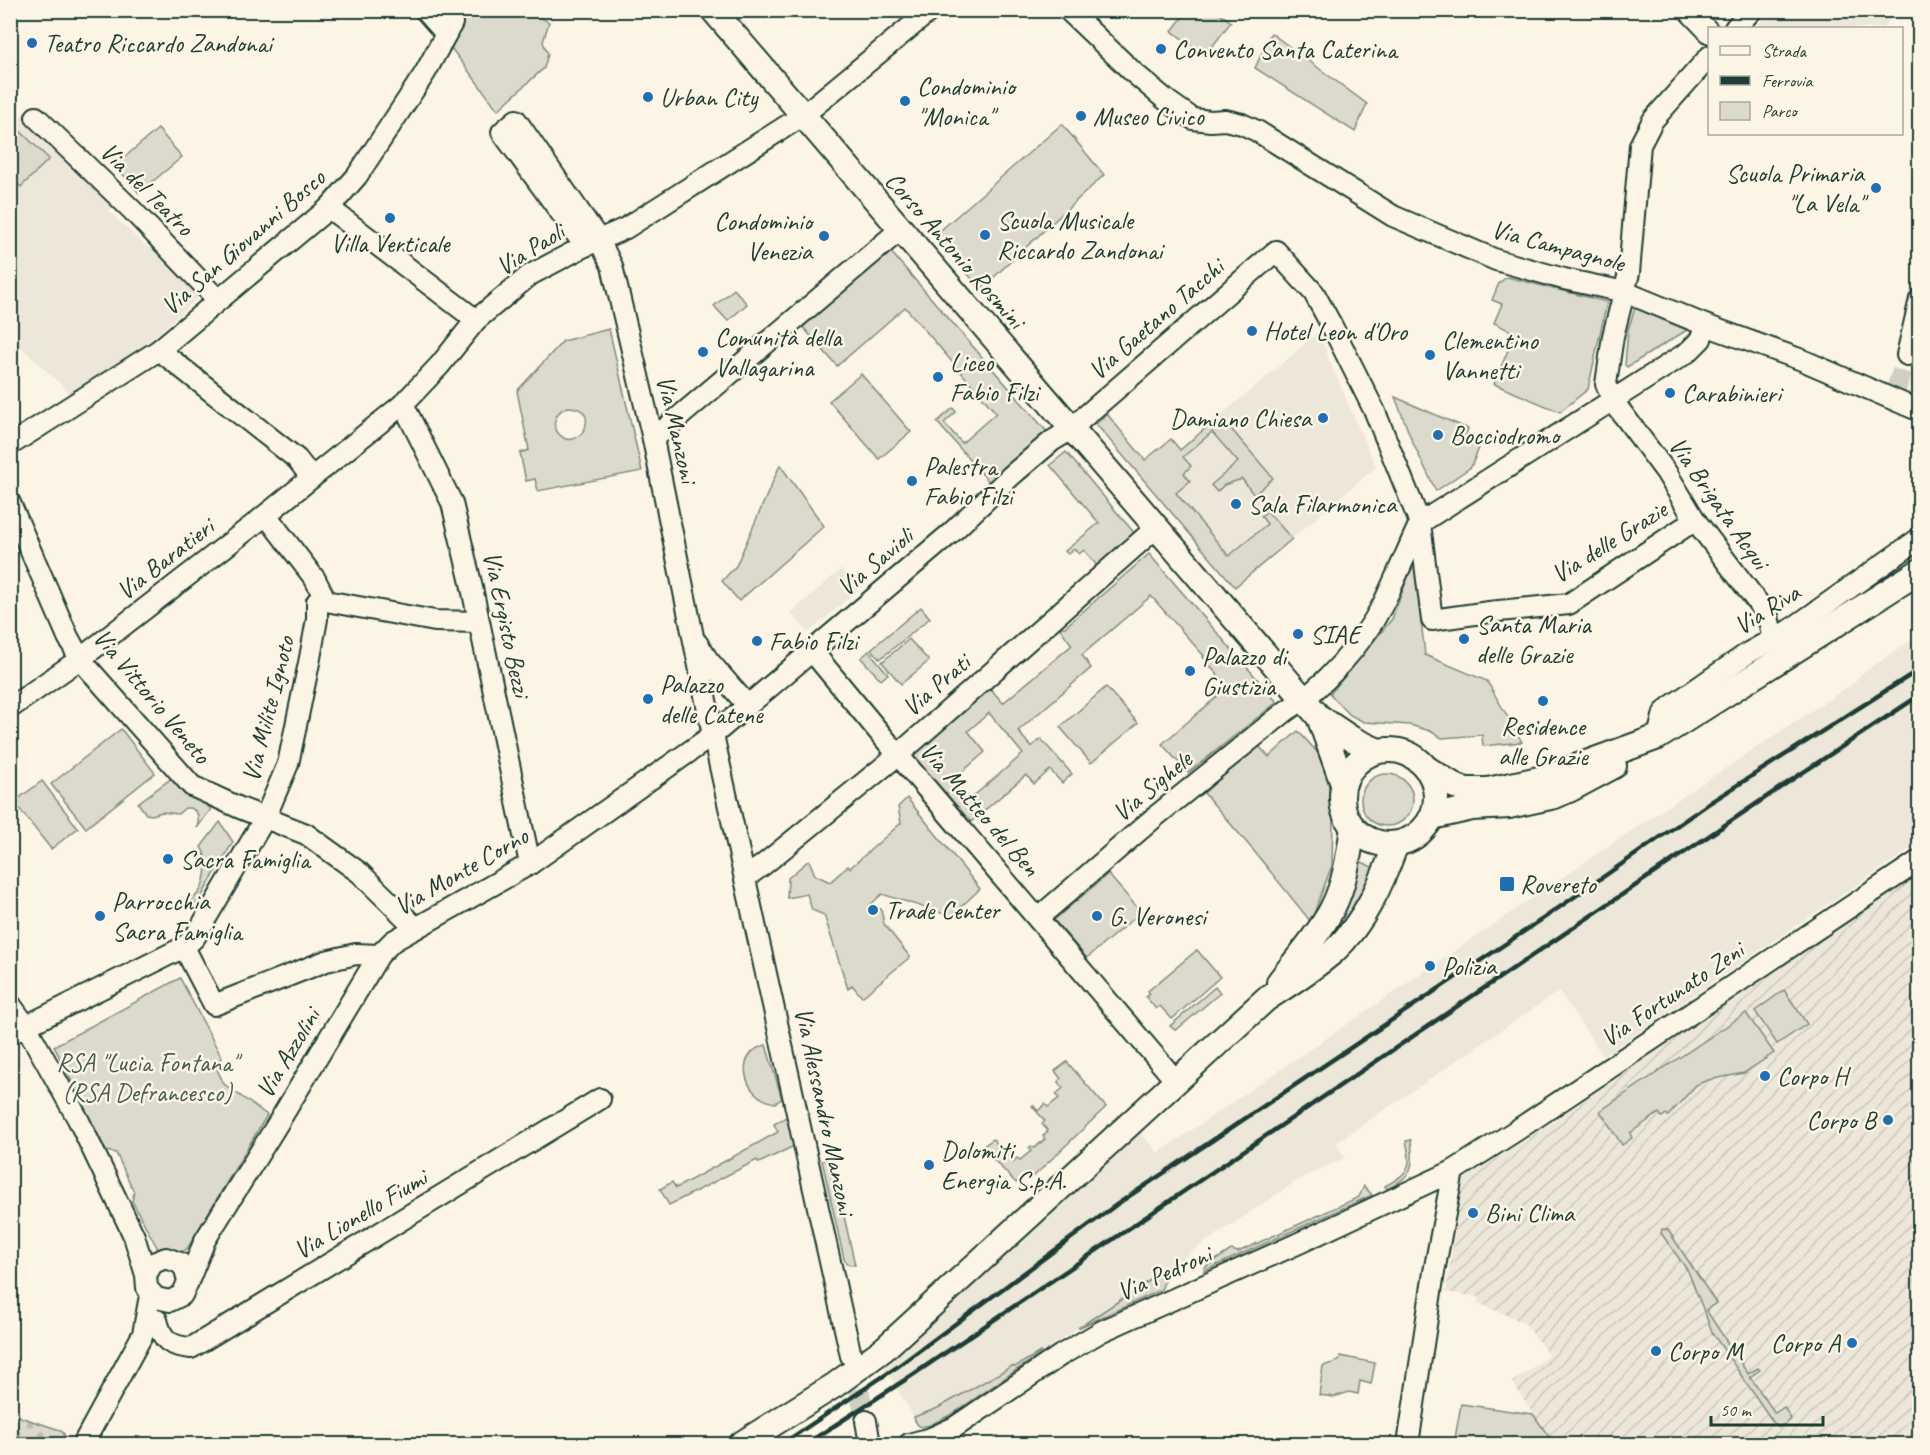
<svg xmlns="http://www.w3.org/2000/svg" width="1930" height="1455" font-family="Caveat,sans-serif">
<defs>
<pattern id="industrial-furrows" width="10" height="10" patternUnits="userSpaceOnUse" patternTransform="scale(1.5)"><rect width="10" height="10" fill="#ece7d8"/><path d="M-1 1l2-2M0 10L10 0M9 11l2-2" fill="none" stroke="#cac7ba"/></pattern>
<pattern id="cemetery-stones" width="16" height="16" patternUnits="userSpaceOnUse" patternTransform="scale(1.5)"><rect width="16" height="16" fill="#dcdacc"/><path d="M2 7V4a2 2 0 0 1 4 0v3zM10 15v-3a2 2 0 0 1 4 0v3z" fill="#bcbcb0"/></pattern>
</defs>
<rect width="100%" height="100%" fill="#fcf5e5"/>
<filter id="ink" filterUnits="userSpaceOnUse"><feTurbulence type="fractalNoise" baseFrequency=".0167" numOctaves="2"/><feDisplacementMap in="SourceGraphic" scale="12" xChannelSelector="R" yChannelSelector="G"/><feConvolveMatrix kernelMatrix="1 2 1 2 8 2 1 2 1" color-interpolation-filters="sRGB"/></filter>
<g filter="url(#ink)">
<g fill="#ece7d8">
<path d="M1883 11 1893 16 1883 28H1755L1771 11Z"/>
<path d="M10 103 114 203 109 211 147 248 154 242 204 292 135 354 74 397 11 338Z"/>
<path d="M1319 332 1329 360 1376 467 1235 587 1145 480Z"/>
<path d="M841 569 859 589 808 633 791 613Z"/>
<path d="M1919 635V843L1603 1056 1559 991 1336 1143 1345 1158 1301 1178 1041 1353 1039 1352 1015 1367 1012 1366 938 1408 914 1417 882 1364 1140 1132 1158 1153 1616 841 1855 682 1860 675Z"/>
</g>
<path fill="url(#industrial-furrows)" d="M1919 874V1444H1553L1512 1382 1549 1356 1525 1323 1478 1303 1479 1297 1446 1292 1463 1180 1548 1125Z"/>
<g fill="#dcdacc" stroke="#7e8c80" stroke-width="1.5" fill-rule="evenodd">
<path d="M468 11H529L549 22 543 42 548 54 544 68 498 110 448 44Z"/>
<path d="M1187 11H1216L1231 22 1205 56 1172 31Z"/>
<path d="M1271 33 1367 104 1355 132 1255 68Z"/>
<path d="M11 122 49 159 21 187 11 177Z"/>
<path d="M1062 124 1104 175 981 289 934 236Z"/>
<path d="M158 129 182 157 139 193 115 165Z"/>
<path d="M890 251 1048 433 990 483 937 422 953 408 956 412 944 423 962 443 996 413 905 307 837 366 803 327Z"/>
<path d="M1507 277 1607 302 1588 389 1560 412 1494 384 1515 333 1494 323 1502 304 1492 300 1499 283Z"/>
<path d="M734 289 747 304 728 321 714 306Z"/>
<path d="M1635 308 1687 330 1627 367 1625 365 1628 330Z"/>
<path d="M609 329 642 471 538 491 535 479 526 481 520 453 529 450 517 391 563 341ZM568 407C605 407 578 457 558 433 550 423 557 410 568 407Z"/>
<path d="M861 374 911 432 879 459 829 401Z"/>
<path d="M1395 397 1468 429 1463 441 1479 448 1471 467 1436 491 1412 441Z"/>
<path d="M1107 414 1145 460 1171 439 1180 450 1220 416 1273 478 1254 495 1242 479 1224 485 1217 492 1211 485 1238 462 1212 432 1183 457 1191 466 1184 473 1190 481 1176 493 1229 556 1267 524 1261 516 1267 511 1292 539 1235 587 1096 424Z"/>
<path d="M1066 452 1136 535 1098 567 1084 550 1079 554 1074 549 1068 554 1065 551 1099 523 1050 465Z"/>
<path d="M780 465 824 526 739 601 722 581 736 566Z"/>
<path d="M1149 554 1277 702 1188 773 1162 744 1228 687 1203 657 1204 656 1151 596 1082 655 1091 668 1018 731 1031 747 1041 739 1072 774 1062 783 1050 770 1034 784 1026 775 971 822 912 754 989 687 1003 703 1072 645 1059 627H1065ZM989 713 1023 754 970 799 953 780 985 752 968 731Z"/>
<path d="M1414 561 1425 655 1487 681 1522 742 1483 746 1482 735 1442 738 1430 731 1410 725 1364 722 1350 715 1330 694 1392 619Z"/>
<path d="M921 607 930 618 880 659 871 649Z"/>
<path d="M909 639 929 661 901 684 882 662Z"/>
<path d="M869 651 888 674 881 680 861 658Z"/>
<path d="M1106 687 1138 723 1091 763 1060 727Z"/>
<path d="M121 729 155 773 86 828 51 784Z"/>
<path d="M1298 731 1318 753 1328 780 1333 819 1332 865 1311 922 1253 850 1204 793 1257 744 1269 757Z"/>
<circle cx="1387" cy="800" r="26"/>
<path d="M172 778 211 809 197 828C199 819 200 812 190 808H185L178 814 162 812 152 815 146 814 138 803Z"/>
<path d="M42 781 78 828 51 849 14 802Z"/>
<path d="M907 798 980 889 951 916 882 894 869 906 881 909 884 924 910 957 862 997 852 985 848 989 824 915 812 910 807 894 787 898 788 878 809 860 815 875 830 882 848 866 850 868 901 823 898 807Z"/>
<path d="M220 822 233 842 197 904 190 902C193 899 197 895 200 891 206 879 209 858 201 847Z"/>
<path d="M1356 859 1374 868 1360 900 1344 924 1320 951Z"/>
<path d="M1108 874 1141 912 1087 958 1054 920Z"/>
<path d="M1197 950 1220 977 1172 1019 1160 1006 1156 1009 1146 997 1150 994 1148 991Z"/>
<path d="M180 978 222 1058 214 1063 224 1084 267 1115 187 1249 174 1256 159 1251 132 1201 134 1192 116 1153 106 1151 54 1046Z"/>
<path d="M1215 987 1220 993 1180 1027 1175 1030 1170 1026Z"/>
<path d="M1784 990 1807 1024 1777 1044 1755 1011Z"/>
<path d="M1746 1013 1774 1053 1744 1073 1708 1080 1696 1085 1668 1116 1666 1114 1662 1117 1659 1113 1630 1133 1632 1138 1622 1145 1600 1111Z"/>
<path d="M766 1045 782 1099 775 1103C742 1098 733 1052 766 1045Z"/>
<path d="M1067 1062 1106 1107 1033 1177 1029 1172 1016 1183 982 1147 993 1139 1013 1162 1017 1158 1020 1160 1031 1151 1029 1148 1031 1146 1034 1148 1045 1139 1043 1136 1048 1131 1042 1124 1045 1121 1032 1106 1033 1105 1038 1111 1045 1104 1048 1107 1059 1098 1056 1094 1063 1088 1058 1082 1061 1079 1055 1071Z"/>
<path d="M788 1116 796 1145 759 1163 757 1160 669 1205 660 1189 672 1182 676 1188 778 1132 774 1124Z"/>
<path d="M1411 1140C1414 1169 1413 1176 1387 1189L1385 1186C1409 1173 1413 1168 1406 1141Z"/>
<path d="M831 1158 855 1265 847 1264 844 1259 822 1161Z"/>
<path d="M1364 1186 1372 1195 1204 1271 1205 1267 1231 1250 1238 1252 1359 1197Z"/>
<path d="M1662 1229 1668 1230 1716 1303 1706 1310 1748 1374 1758 1368 1760 1370 1750 1377 1775 1413 1784 1407 1791 1419 1787 1423 1779 1427 1773 1422 1713 1334 1688 1271 1661 1233Z"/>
<path d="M1170 1267 1161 1290 1078 1328Z"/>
<path d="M1040 1352 1041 1353 954 1413 930 1425 921 1427C917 1425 915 1422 914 1417L938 1408 1012 1366 1015 1367Z"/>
<path d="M1340 1356 1375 1363 1371 1384 1360 1381 1358 1394 1349 1392 1334 1397 1319 1395 1323 1366 1339 1361Z"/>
<path d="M1461 1404 1533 1414 1554 1444H1454Z"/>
</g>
<path fill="url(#cemetery-stones)" stroke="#7e8c80" stroke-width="1.5" d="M17 1416 60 1430 64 1434 65 1438 62 1444H11V1420L15 1421Z"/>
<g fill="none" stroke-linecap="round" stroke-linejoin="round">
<g stroke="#d0d0c2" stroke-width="20" stroke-dasharray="20 10" stroke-linecap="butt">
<path d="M1896 390 1907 355"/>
<path d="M852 1359 866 1421"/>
</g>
<defs>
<g id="minor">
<path d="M425 10 446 34"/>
<path d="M1068 10 1134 73 1166 100 1193 119 1211 121 1225 120 1242 124 1257 131 1393 216 1496 260 1564 279 1625 292 1705 325 1802 360 1920 411"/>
<path d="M1688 10 1710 33"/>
<path d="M1735 28 1752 10"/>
<path d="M1710 56 1653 120 1640 145 1629 273 1613 336 1606 384 1613 401 1666 472 1695 520 1768 616 1773 640"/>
<path d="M36 117 132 210 218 300"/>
<path d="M329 208 476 320"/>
<path d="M585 246 502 132 516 120 599 240 612 266 653 439 713 735 851 1356"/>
<path d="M159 350 297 459 311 477"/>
<path d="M1907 355 1920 299"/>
<path d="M403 404 452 503 471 583 530 864"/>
<path d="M653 439 901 229"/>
<path d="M10 445 159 350 329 208 357 176 425 73 452 23"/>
<path d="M10 503 68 637 80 659 192 786 240 808 306 834 360 873 416 928"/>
<path d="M266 515 315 579 326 601"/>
<path d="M1420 523 1688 352 1701 339 1705 325"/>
<path d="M317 602 326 601 435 621 478 622"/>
<path d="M697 643 708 660 748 706"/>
<path d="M812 651 898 755 1176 1081"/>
<path d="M10 708 80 659 257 522 403 404 440 365 476 320 530 275 585 246 626 228 802 116 931 10"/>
<path d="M1658 737 1664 713 1670 707 1748 653 1793 628 1920 538"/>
<path d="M746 877 763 865 898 755 1157 527"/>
<path d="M1038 918 1156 816 1286 711C1323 689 1362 644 1382 606 1396 579 1407 550 1420 523"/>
<path d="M184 947 214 1005 326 961 356 954 379 955"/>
<path d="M10 1004 26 1026 78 1119 134 1236 146 1275 147 1288 156 1298 170 1301 182 1295 188 1282 185 1269 180 1263 166 1258 153 1263 146 1275"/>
<path d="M10 1034 184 947 195 937 265 818 288 764 310 658 317 619V602"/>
<path d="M188 1282 205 1240 275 1128 379 955 393 941 530 864 713 735 951 533 1012 475 1052 441 1072 429 1083 418 1276 251 1314 293 1333 328 1375 412 1420 523 1432 620 1489 612 1569 604 1695 520"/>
<path d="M157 1320C162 1341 170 1346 191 1348L600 1099"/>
<path d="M866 1421 870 1444"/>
<path d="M83 1444 143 1334 149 1301"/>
<path d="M909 1444 931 1438 955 1427 1061 1355 1102 1331 1299 1243 1453 1171 1517 1130 1920 860"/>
<path d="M1408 1444 1434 1272 1453 1171"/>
</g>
<g id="major">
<path d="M713 10 1319 717 1352 739 1378 751"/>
<path d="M1319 717 1343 784"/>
<circle cx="1389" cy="797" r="47"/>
<path d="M1426 768 1455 786 1466 790H1488L1548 777 1658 737 1920 571"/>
<path d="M1432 817 1472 808 1509 806 1555 796 1571 789 1614 766"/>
<path d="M1279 982C1297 958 1318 936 1332 909 1345 884 1349 855 1353 827"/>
<path d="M741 1444 835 1385 884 1349 1266 999C1289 984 1313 969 1334 951 1365 922 1382 882 1396 844"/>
</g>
</defs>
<use href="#minor" stroke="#1f3d34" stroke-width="24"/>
<use href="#major" stroke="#1f3d34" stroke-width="28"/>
<use href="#minor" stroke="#fcf5e5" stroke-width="20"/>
<use href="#major" stroke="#fcf5e5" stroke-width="24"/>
<g stroke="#1f3d34" stroke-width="4.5">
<path d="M782 1444 897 1367 1116 1205 1544 918 1711 802 1920 669"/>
<path d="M806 1444 911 1376 1790 781 1920 695"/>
</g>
</g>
</g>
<g fill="#1f6fb2" stroke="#fcf5e5" stroke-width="2">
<circle cx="32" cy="43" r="6"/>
<circle cx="1161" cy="49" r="6"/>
<circle cx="648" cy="97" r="6"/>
<circle cx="905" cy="101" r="6"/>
<circle cx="1081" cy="116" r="6"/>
<circle cx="1876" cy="188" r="6"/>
<circle cx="390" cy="218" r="6"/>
<circle cx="985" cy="235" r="6"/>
<circle cx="824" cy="236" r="6"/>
<circle cx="1252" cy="331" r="6"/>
<circle cx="703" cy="352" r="6"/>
<circle cx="1430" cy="355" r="6"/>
<circle cx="938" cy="377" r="6"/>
<circle cx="1670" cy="393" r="6"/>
<circle cx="1323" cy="418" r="6"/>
<circle cx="1438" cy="435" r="6"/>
<circle cx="912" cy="481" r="6"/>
<circle cx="1236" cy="504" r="6"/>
<circle cx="1298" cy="634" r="6"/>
<circle cx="1464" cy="639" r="6"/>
<circle cx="757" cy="641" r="6"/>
<circle cx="1190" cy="671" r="6"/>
<circle cx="648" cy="699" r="6"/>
<circle cx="1543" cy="701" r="6"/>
<circle cx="168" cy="859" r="6"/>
<rect x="1499" y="876" width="16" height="16" rx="3"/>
<circle cx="873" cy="910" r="6"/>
<circle cx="100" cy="916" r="6"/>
<circle cx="1097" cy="916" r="6"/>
<circle cx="1430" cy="966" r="6"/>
<circle cx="1765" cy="1076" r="6"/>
<circle cx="1888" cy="1120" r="6"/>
<circle cx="929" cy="1165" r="6"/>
<circle cx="1473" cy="1213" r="6"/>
<circle cx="1852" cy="1343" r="6"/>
<circle cx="1656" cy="1351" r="6"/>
</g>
<g text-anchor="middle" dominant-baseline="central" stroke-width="5" stroke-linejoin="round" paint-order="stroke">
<g font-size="26" fill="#1f3d34" stroke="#fcf5e5" text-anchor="start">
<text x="44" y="43">Teatro Riccardo Zandonai</text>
<text x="1173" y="49">Convento Santa Caterina</text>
<text x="917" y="86">Condominio<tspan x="917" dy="30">"Monica"</tspan></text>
<text x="660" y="97">Urban City</text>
<text x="1093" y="116">Museo Civico</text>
<text x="1864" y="173" text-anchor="end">Scuola Primaria<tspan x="1864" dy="30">"La Vela"</tspan></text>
<text x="997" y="220">Scuola Musicale<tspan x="997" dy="30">Riccardo Zandonai</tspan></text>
<text x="812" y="221" text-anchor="end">Condominio<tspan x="812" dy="30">Venezia</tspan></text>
<text x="390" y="243" text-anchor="middle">Villa Verticale</text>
<text x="1264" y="331">Hotel Leon d'Oro</text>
<text x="715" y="337">Comunità della<tspan x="715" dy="30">Vallagarina</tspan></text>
<text x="1442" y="340">Clementino<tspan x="1442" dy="30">Vannetti</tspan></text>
<text x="950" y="362">Liceo<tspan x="950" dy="30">Fabio Filzi</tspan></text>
<text x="1682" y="393">Carabinieri</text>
<text x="1311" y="418" text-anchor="end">Damiano Chiesa</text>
<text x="1450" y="435">Bocciodromo</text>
<text x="924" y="466">Palestra<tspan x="924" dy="30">Fabio Filzi</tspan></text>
<text x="1248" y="504">Sala Filarmonica</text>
<text x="1476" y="624">Santa Maria<tspan x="1476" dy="30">delle Grazie</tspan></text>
<text x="1310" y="634">SIAE</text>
<text x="769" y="641">Fabio Filzi</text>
<text x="1202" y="656">Palazzo di<tspan x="1202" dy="30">Giustizia</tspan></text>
<text x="660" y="684">Palazzo<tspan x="660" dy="30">delle Catene</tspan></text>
<text x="1543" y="726" text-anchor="middle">Residence<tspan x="1543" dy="30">alle Grazie</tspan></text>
<text x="180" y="859">Sacra Famiglia</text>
<text x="1520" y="884">Rovereto</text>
<text x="112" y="901">Parrocchia<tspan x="112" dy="30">Sacra Famiglia</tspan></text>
<text x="885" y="910">Trade Center</text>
<text x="1109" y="916">G. Veronesi</text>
<text x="1442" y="966">Polizia</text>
<text x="1777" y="1076">Corpo H</text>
<text x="1876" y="1120" text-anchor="end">Corpo B</text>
<text x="941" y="1150">Dolomiti<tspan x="941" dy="30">Energia S.p.A.</tspan></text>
<text x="1485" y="1213">Bini Clima</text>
<text x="1840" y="1343" text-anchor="end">Corpo A</text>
<text x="1668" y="1351">Corpo M</text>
</g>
<g font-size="26" fill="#1f3d34" stroke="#fcf5e5">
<text transform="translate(147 189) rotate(45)">Via del Teatro</text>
<text transform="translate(243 242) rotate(-41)">Via San Giovanni Bosco</text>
<text transform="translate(1558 246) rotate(15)">Via Campagnole</text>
<text transform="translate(530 249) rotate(-32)">Via Paoli</text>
<text transform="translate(955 250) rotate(49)">Corso Antonio Rosmini</text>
<text transform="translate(1156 319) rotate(-41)">Via Gaetano Tacchi</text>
<text transform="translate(677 429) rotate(77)">Via Manzoni</text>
<text transform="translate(1719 503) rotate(55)">Via Brigata Acqui</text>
<text transform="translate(1609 542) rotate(-32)">Via delle Grazie</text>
<text transform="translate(165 559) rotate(-38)">Via Baratieri</text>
<text transform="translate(875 562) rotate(-40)">Via Savioli</text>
<text transform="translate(1767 609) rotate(-32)">Via Riva</text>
<text transform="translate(507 624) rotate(78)">Via Ergisto Bezzi</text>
<text transform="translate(936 685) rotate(-41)">Via Prati</text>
<text transform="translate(152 696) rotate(50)">Via Vittorio Veneto</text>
<text transform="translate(268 709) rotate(-76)">Via Milite Ignoto</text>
<text transform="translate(1152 786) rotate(-40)">Via Sighele</text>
<text transform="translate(980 809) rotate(49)">Via Matteo del Ben</text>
<text transform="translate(461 871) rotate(-30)">Via Monte Corno</text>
<text transform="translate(1672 994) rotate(-34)">Via Fortunato Zeni</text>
<text transform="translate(288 1053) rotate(-59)">Via Azzolini</text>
<text transform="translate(825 1111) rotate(78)">Via Alessandro Manzoni</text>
<text transform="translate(360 1214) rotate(-31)">Via Lionello Fiumi</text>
<text transform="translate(1164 1273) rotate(-24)">Via Pedroni</text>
</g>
<g font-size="26" fill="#455c52" stroke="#fcf5e5">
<text x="147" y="1062">RSA "Lucia Fontana"<tspan x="147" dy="30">(RSA Defrancesco)</tspan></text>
</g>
</g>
<rect width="1930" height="1455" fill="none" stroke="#fcf5e5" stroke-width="36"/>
<rect x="18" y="18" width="1894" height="1419" fill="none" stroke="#1f3d34" stroke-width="2" filter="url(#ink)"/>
<rect x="1708" y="27" width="195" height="108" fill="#fcf5e5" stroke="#a4ab9e" stroke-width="1.5"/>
<rect x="1720" y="46" width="30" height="9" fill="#fcf5e5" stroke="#a4ab9e" stroke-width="1.5"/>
<text x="1762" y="57" font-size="18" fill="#1f3d34">Strada</text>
<rect x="1720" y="76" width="30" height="9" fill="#1f3d34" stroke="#a4ab9e" stroke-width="1.5"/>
<text x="1762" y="87" font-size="18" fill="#1f3d34">Ferrovia</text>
<rect x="1720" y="102" width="30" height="18" fill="#dcdacc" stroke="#a4ab9e" stroke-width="1.5"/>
<text x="1762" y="117" font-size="18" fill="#1f3d34">Parco</text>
<path d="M1711 1416v9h112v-9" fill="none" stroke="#1f3d34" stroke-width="3"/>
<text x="1720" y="1416" font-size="18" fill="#1f3d34" stroke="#fcf5e5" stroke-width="4.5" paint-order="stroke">50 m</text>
</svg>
